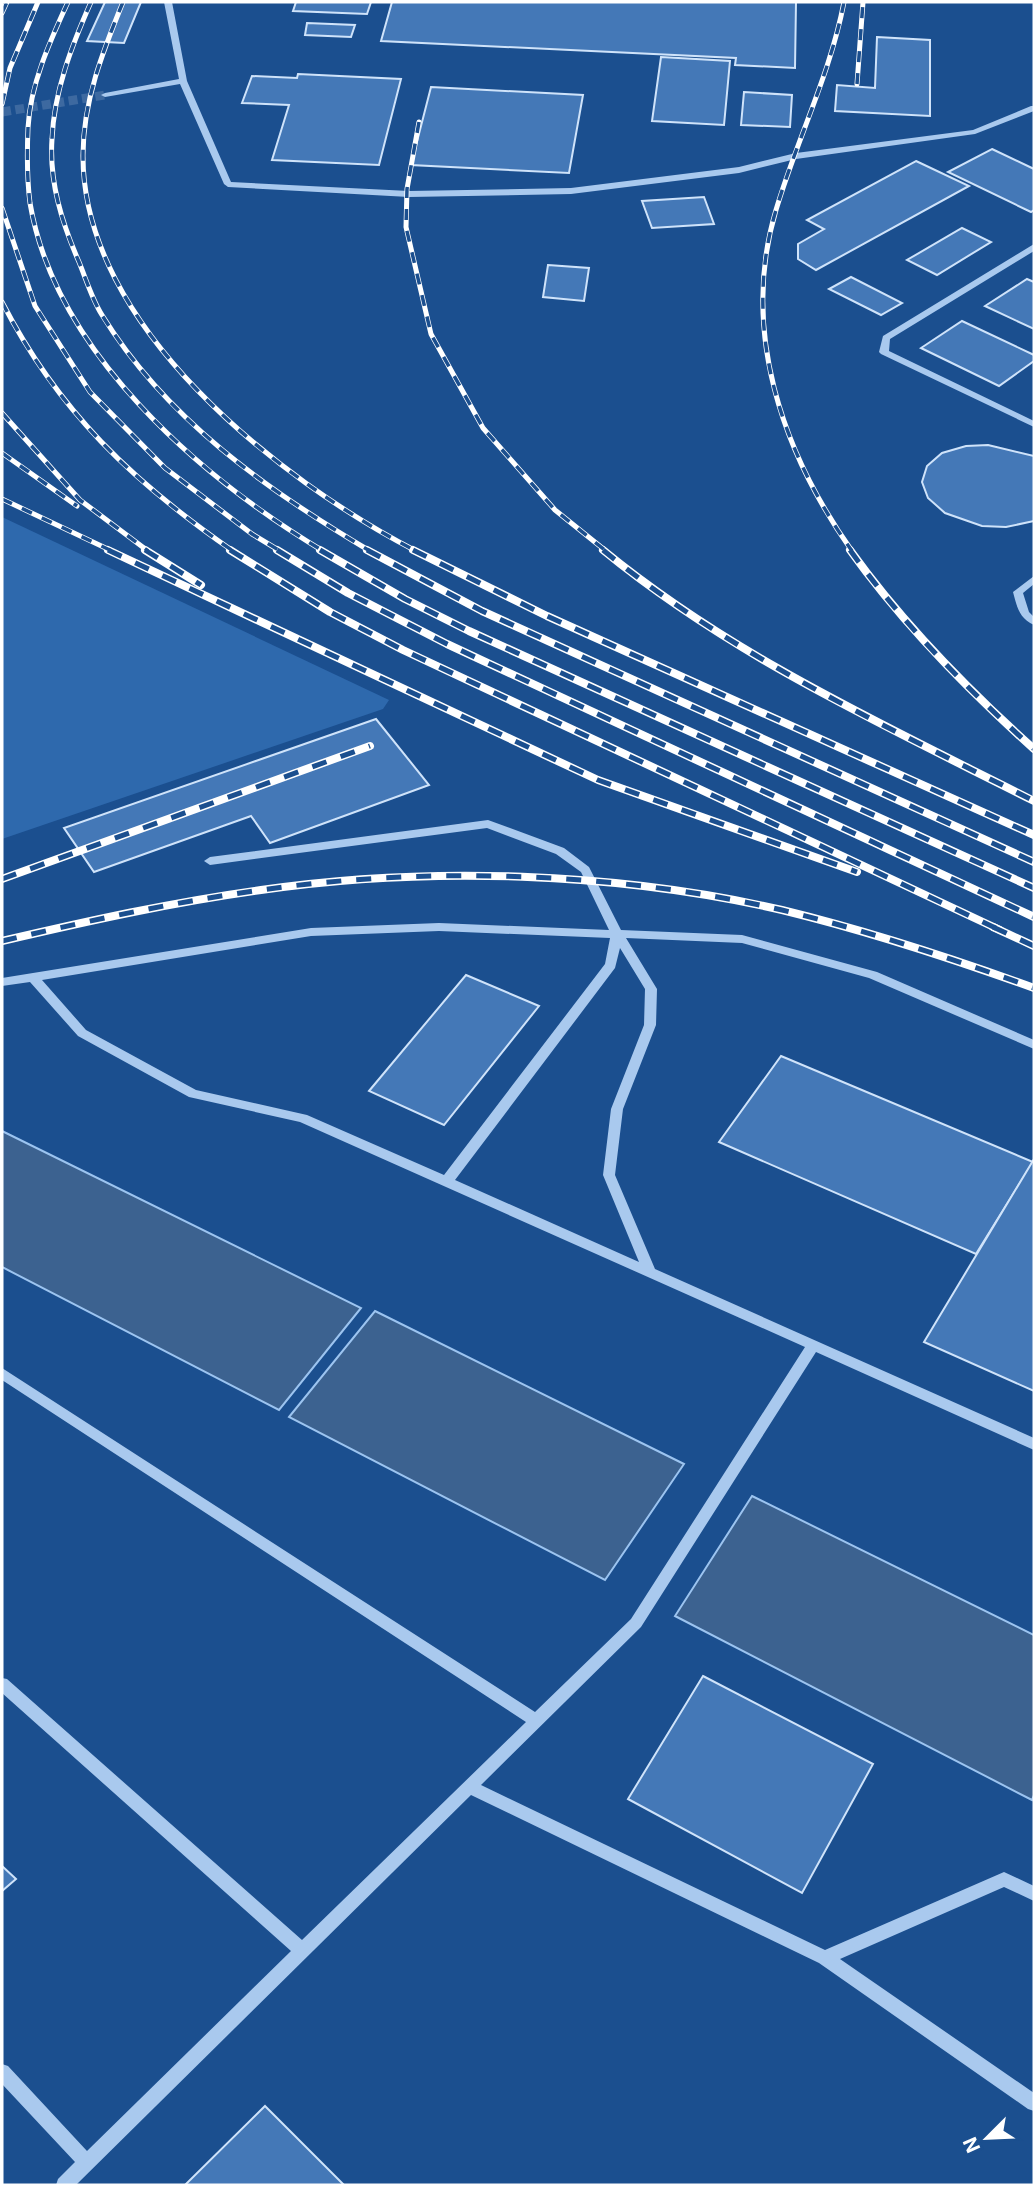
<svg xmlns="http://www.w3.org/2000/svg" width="1036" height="2187" font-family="Inter,sans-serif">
<rect width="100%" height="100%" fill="#1b4f8f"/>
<path fill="#2e69ad" d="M2 517 389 700 383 709 2 839Z"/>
<g fill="#3c6290" stroke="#9cc4f0" stroke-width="2">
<path d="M2 1131 361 1308 279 1410 2 1267Z"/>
<path d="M375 1311 684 1464 605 1580 289 1417Z"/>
<path d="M752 1496 1034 1635V1795L1032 1800 675 1616Z"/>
</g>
<g fill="#4478b7" stroke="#cfe3fa" stroke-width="2">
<path d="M105 2H141L124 43 87 41Z"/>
<path d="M296 2H371L367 14 293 11Z"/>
<path d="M392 2H796L795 68 735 65 736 58 381 41Z"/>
<path d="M307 23 355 25 351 37 305 35Z"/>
<path d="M877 37 930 40V116L835 111 837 85 875 88Z"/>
<path d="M661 57 730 61 724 125 652 121Z"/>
<path d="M298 74 401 79 379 165 272 160 289 105 242 103 252 76 297 78Z"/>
<path d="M431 87 583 95 569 173 411 165Z"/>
<path d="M744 92 792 95 790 127 741 125Z"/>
<path d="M992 149 1034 169V210L1031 212 948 172Z"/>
<path d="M916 161 969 186 816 270 798 259V244L824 229 807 220Z"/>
<path d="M704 197 714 224 652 228 642 201Z"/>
<path d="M962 228 991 242 937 275 907 260Z"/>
<path d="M548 265 589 268 584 301 543 297Z"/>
<path d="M851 277 902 303 881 315 829 289Z"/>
<path d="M1027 279 1034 282V329L985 306Z"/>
<path d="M962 321 1034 355V361L999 386 921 348Z"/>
<path d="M988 445 1034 456V521L1006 527 982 526 945 513 928 498 922 482 927 466 942 453 966 446Z"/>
<path d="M376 719 429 785 270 843 251 816 94 872 64 828Z"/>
<path d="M466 975 539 1006 444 1125 369 1091Z"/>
<path d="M781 1056 1033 1162 976 1254 719 1142Z"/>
<path d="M1034 1159V1391L924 1342Z"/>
<path d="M703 1676 873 1764 802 1893 628 1799Z"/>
<path d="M2 1866 16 1879 2 1891Z"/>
<path d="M265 2106 344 2185H185Z"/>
</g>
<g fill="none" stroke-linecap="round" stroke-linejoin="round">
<path stroke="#3d69a0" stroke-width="9" stroke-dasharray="9 4.5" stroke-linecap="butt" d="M2 112 105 95"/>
<g fill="#a9c9ee" fill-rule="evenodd">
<path d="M164 2H172L187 81 231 182 409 191 571 188 739 167 796 153 973 130 1031 106H1034V111L975 134 796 159 739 173 571 194 409 197 228 187 224 184 180 84 105 97 101 95 105 93 179 79Z"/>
<path d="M1034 244V251L890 339 889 351 1034 421V427L881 354 879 352 883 336Z"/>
<path d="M1034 576V584L1023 593 1029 612 1034 617V625C1019 618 1017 607 1013 592Z"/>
<path d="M488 820 564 848 589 867 621 930 742 935 877 972 1034 1040V1049L869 978 742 943 626 938 657 989 656 1025 623 1109 615 1175 655 1269 1034 1438V1450L816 1352 641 1627 481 1785 825 1950 1004 1872 1034 1886V1901L1004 1887 840 1959 1034 2093V2111L1028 2109 819 1963 471 1795 76 2185H56L58 2179 75 2162 2 2084V2064L8 2066 87 2151 291 1951 2 1693V1678L7 1679 302 1940 526 1722 2 1380V1368L535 1712 631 1619 805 1347 300 1122 189 1097 78 1036 30 982 2 986V978L311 928 439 923 609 930 581 872 556 854 487 828 210 865 204 861 210 857ZM439 931 610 938 605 964 444 1175 307 1115 196 1090 86 1030 42 980 311 936ZM620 948 645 989 644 1025 611 1109 603 1175 639 1262 455 1180 615 968Z"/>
</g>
<defs>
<g id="rail-far1">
<path d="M68 2C50 41 30 85 28 128 27 152 27 180 30 203 55 352 200 477 323 551"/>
<path d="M91 2C72 45 54 91 52 139 49 182 62 223 79 262 86 279 92 299 102 315 166 419 267 490 370 551"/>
<path d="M123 2C103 51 83 101 83 155 82 326 279 480 416 551"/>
<path d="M844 2C830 75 797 139 776 210 740 330 782 452 852 551"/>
<path d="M2 13 7 2"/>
<path d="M857 84 863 2"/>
<path d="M2 104 10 68 38 2"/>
<path d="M419 122 407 189 406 227 431 334 483 428 555 510 606 551"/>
<path d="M2 208 35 306 90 392 165 468 252 534 280 551"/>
<path d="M2 302C58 411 133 482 233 551"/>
<path d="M2 413 80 500 148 551"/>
<path d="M2 453 77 506"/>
<path d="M2 499 112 551"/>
</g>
<g id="rail">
<path d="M108 550 598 780 857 872"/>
<path d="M145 550 201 585"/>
<path d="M230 550 330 612 403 650 1000 930"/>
<path d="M277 550 348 593 447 644 1034 917"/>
<path d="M320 550 405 599 469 631 1034 888"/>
<path d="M367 550 482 611 1034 862"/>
<path d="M413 550 547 616 1034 835"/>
<path d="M603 550C732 656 886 726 1034 801"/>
<path d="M850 550C903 624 966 688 1034 749"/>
<path d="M2 879 370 746"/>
<path d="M993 927 1034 946"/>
<path d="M2 941C88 921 173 902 261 890 427 866 618 872 782 910 868 931 951 958 1034 988"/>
</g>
</defs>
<use href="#rail-far1" stroke="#fff" stroke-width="5"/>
<use href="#rail" stroke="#fff" stroke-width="8"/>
<use href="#rail-far1" stroke="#1b4f8f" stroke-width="3.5" stroke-dasharray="11" stroke-linecap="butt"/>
<use href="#rail" stroke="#1b4f8f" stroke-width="5" stroke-dasharray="15" stroke-linecap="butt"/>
</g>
<rect width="1036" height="2187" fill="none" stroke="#ffffff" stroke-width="7"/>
<g transform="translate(987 2138) rotate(246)" stroke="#1b4f8f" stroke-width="5" paint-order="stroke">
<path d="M0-5L12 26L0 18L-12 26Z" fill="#ffffff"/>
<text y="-10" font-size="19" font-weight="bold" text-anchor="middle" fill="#ffffff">N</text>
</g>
</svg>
